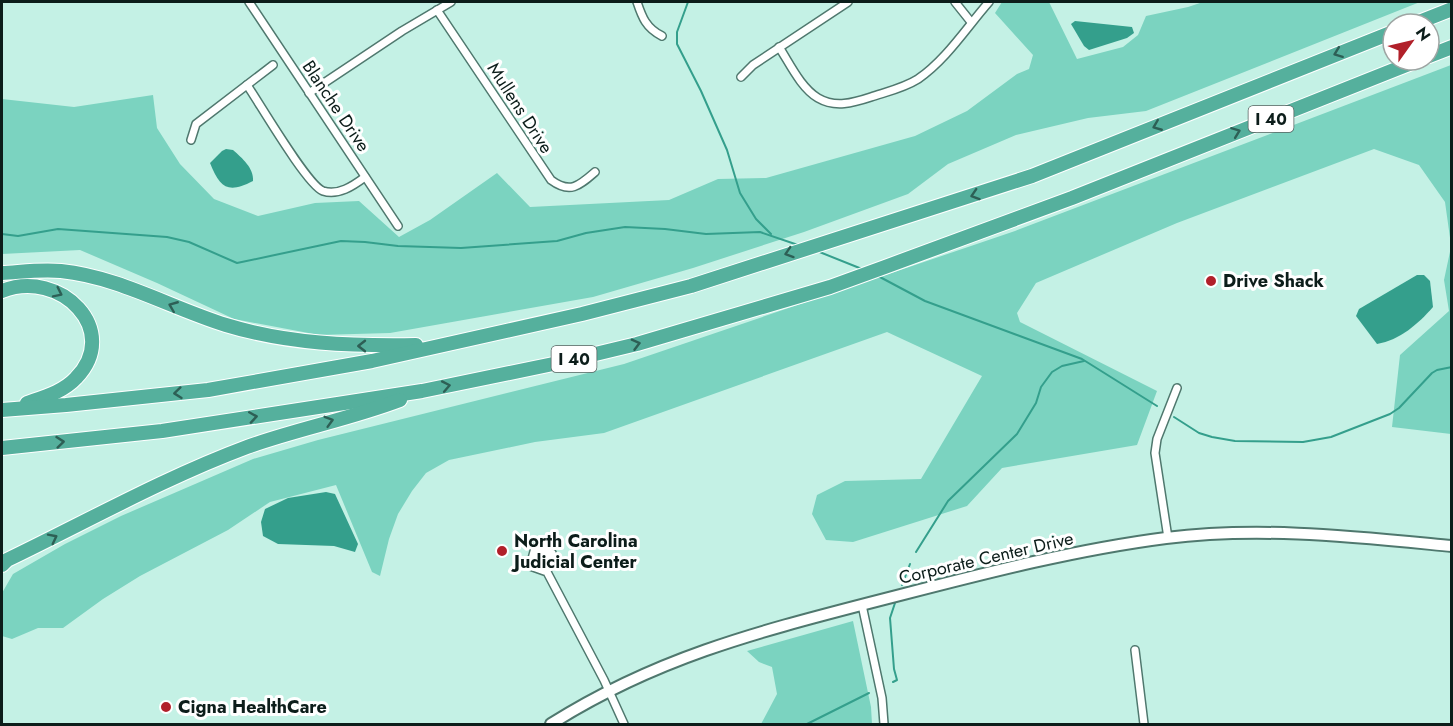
<svg xmlns="http://www.w3.org/2000/svg" width="1453" height="726" font-family="Jost,sans-serif">
<rect width="100%" height="100%" fill="#c4f1e5"/>
<g fill="#7bd3c0">
<path d="M1002 2H1049L1077 59 1123 47 1138 35 1146 16 1188 7 1203 2H1420L1146 111 1088 118 1016 135 948 164 908 194 804 232 693 268 593 297 390 333 319 335 234 319 157 283 80 250 2 254V99L74 107 153 95 157 128 180 164 214 199 258 216 315 203 359 201 399 237 430 220 497 173 530 207 669 200 718 179 766 178 915 136 967 111 1017 74 1029 69 1033 55 995 13Z"/>
<path d="M1451 65V245L1445 202 1419 165 1374 149 1177 223 1036 283 1017 313 1020 322 1157 391 1137 445 1002 468 967 506 853 542 826 540 812 514 817 495 845 481 921 479 982 376 887 332 604 433 535 442 449 460 426 473 412 491 398 514 389 539 380 576 372 572 336 485 270 502 228 530 140 576 103 599 63 628H38L12 639 2 636V593L13 574 65 544 121 516 253 459 318 440 624 364 1015 231Z"/>
<path d="M1451 247V434L1392 427 1400 355 1449 311 1444 280Z"/>
<path d="M853 621 871 707 872 724H761L777 694 772 667 759 662 747 651Z"/>
</g>
<g fill="#349f8c">
<path d="M1075 21 1132 27 1134 33 1127 38 1089 50 1084 46 1071 24Z"/>
<path d="M226 149 233 150C242 158 254 168 253 181 228 194 220 188 210 163L222 151Z"/>
<path d="M1417 275H1424L1430 281 1433 307C1418 324 1400 340 1377 344L1356 316 1359 309Z"/>
<path d="M326 492 335 494 358 544 355 552 334 546 278 544 263 536 261 522 265 509 288 498Z"/>
</g>
<g fill="none" stroke-linecap="round" stroke-linejoin="round">
<g stroke="#349f8c" stroke-width="2">
<path d="M688 2 677 32V44L701 91 727 150 740 193 756 219 771 234"/>
<path d="M2 234 18 236 58 229 167 237 189 242 237 263 341 241 365 242 398 246 461 248 557 241 586 233 625 227 665 229 706 234 760 232 798 245"/>
<path d="M817 251 862 269"/>
<path d="M878 276 925 301 1082 359 1157 406"/>
<path d="M1174 417 1199 433 1212 437 1235 441 1303 442 1331 437 1390 414 1399 408 1432 373 1437 370 1452 367"/>
<path d="M916 552 948 501 1017 434 1036 403 1041 387 1052 372 1062 366 1084 361"/>
<path d="M902 585 910 564"/>
<path d="M893 682 897 680 894 669 890 618 895 603"/>
<path d="M807 724 869 693"/>
</g>
<defs>
<g id="street">
<path d="M249 2 398 226"/>
<path d="M637 2C642 17 646 28 662 36"/>
<path d="M955 2 971 22"/>
<path d="M437 10 551 180C570 194 579 186 595 172"/>
<path d="M779 47C790 64 801 88 818 98 835 108 853 103 871 97 886 92 904 88 918 79 946 60 967 27 989 2"/>
<path d="M741 77 753 65 848 2"/>
<path d="M247 85C260 104 307 185 323 191 338 196 353 186 365 177"/>
<path d="M309 93 402 31 451 2"/>
<path d="M191 140 196 124 273 65"/>
<path d="M1168 538 1155 453 1157 439 1177 388"/>
<path d="M547 572 530 566 535 548 552 553 547 572 604 680 624 724"/>
<path d="M862 605 882 698 884 724"/>
<path d="M1135 650 1144 724"/>
</g>
<path id="secondary" d="M551 724C654 659 753 633 869 603 967 578 1065 551 1166 538 1261 526 1357 537 1452 546"/>
<g id="highway">
<path d="M1414 24 1452 9"/>
<path d="M1429 56 1452 47"/>
<path d="M2 273C21 272 41 269 61 271 119 277 171 308 226 325 288 344 351 346 416 345"/>
<path d="M2 291C61 268 122 331 76 378 63 392 44 397 27 403"/>
<path d="M2 410 66 405 208 390 372 361 582 314 691 286 1032 176 1393 32"/>
<path d="M2 448 162 431 422 391 558 363 637 344 830 287 885 267 1072 198 1419 60"/>
<path d="M2 565 7 560C86 522 164 478 247 447 297 429 350 419 400 400"/>
</g>
</defs>
<use href="#street" stroke="#4f786e" stroke-width="10"/>
<use href="#secondary" stroke="#4f786e" stroke-width="14"/>
<use href="#highway" stroke="#fff" stroke-width="16"/>
<use href="#street" stroke="#fff" stroke-width="7"/>
<use href="#secondary" stroke="#fff" stroke-width="10"/>
<use href="#highway" stroke="#55b09d" stroke-width="14"/>
</g>
<defs><path id="oneway-chevron" d="M-2-3.5L2.5 0L-2 3.5" fill="none" stroke-width="1.6" stroke-linecap="round" stroke-linejoin="round" transform="scale(1.5)"/></defs>
<g stroke="#2d5f55">
<use href="#oneway-chevron" transform="translate(1338 53) rotate(159)"/>
<use href="#oneway-chevron" transform="translate(1157 126) rotate(158)"/>
<use href="#oneway-chevron" transform="translate(1236 132) rotate(-21)"/>
<use href="#oneway-chevron" transform="translate(975 195) rotate(162)"/>
<use href="#oneway-chevron" transform="translate(789 253) rotate(162)"/>
<use href="#oneway-chevron" transform="translate(58 293) rotate(26)"/>
<use href="#oneway-chevron" transform="translate(173 306) rotate(-158)"/>
<use href="#oneway-chevron" transform="translate(636 344) rotate(-15)"/>
<use href="#oneway-chevron" transform="translate(362 346) rotate(180)"/>
<use href="#oneway-chevron" transform="translate(446 386) rotate(-11)"/>
<use href="#oneway-chevron" transform="translate(178 393) rotate(174)"/>
<use href="#oneway-chevron" transform="translate(253 417) rotate(-9)"/>
<use href="#oneway-chevron" transform="translate(329 421) rotate(-16)"/>
<use href="#oneway-chevron" transform="translate(60 442) rotate(-6)"/>
<use href="#oneway-chevron" transform="translate(53 538) rotate(-27)"/>
</g>
<g fill="#b1202a" stroke="#fff" stroke-width="2">
<circle cx="1211" cy="281" r="6"/>
<circle cx="502" cy="551" r="6"/>
<circle cx="166" cy="707" r="6"/>
</g>
<g text-anchor="middle" dominant-baseline="central" stroke-width="6" stroke-linejoin="round" paint-order="stroke">
<g fill="#fff" stroke="#55615f" stroke-width="1.5">
<rect x="1248.5" y="106" width="45" height="26" rx="4.5"/>
<rect x="551.5" y="346" width="45" height="26" rx="4.5"/>
</g>
<g font-size="16" font-weight="bold" fill="#0c1d1a">
<text x="1271" y="119">I 40</text>
<text x="574" y="359">I 40</text>
</g>
<g font-size="18" fill="#0c1d1a" stroke="#fff">
<text transform="translate(336 106) rotate(56)">Blanche Drive</text>
<text transform="translate(520 108) rotate(57)">Mullens Drive</text>
<text transform="translate(986 558) rotate(-13)">Corporate Center Drive</text>
</g>
<g font-size="18" font-weight="bold" fill="#0c1d1a" stroke="#fff" text-anchor="start">
<text x="1223" y="281">Drive Shack</text>
<text x="514" y="541">North Carolina<tspan x="514" dy="21">Judicial Center</tspan></text>
<text x="178" y="707">Cigna HealthCare</text>
</g>
</g>
<rect width="1453" height="726" fill="none" stroke="#0c1d1a" stroke-width="6"/>
<g transform="translate(1411 42) rotate(56)"><circle r="28" fill="#ffffff" stroke="#9ea5a3" stroke-width="1.5"/>
<path d="M0-4.5L10 22L0 15L-10 22Z" fill="#b1202a"/>
<text y="-9" font-size="16" font-weight="bold" text-anchor="middle" fill="#0c1d1a">N</text>
</g>
</svg>
